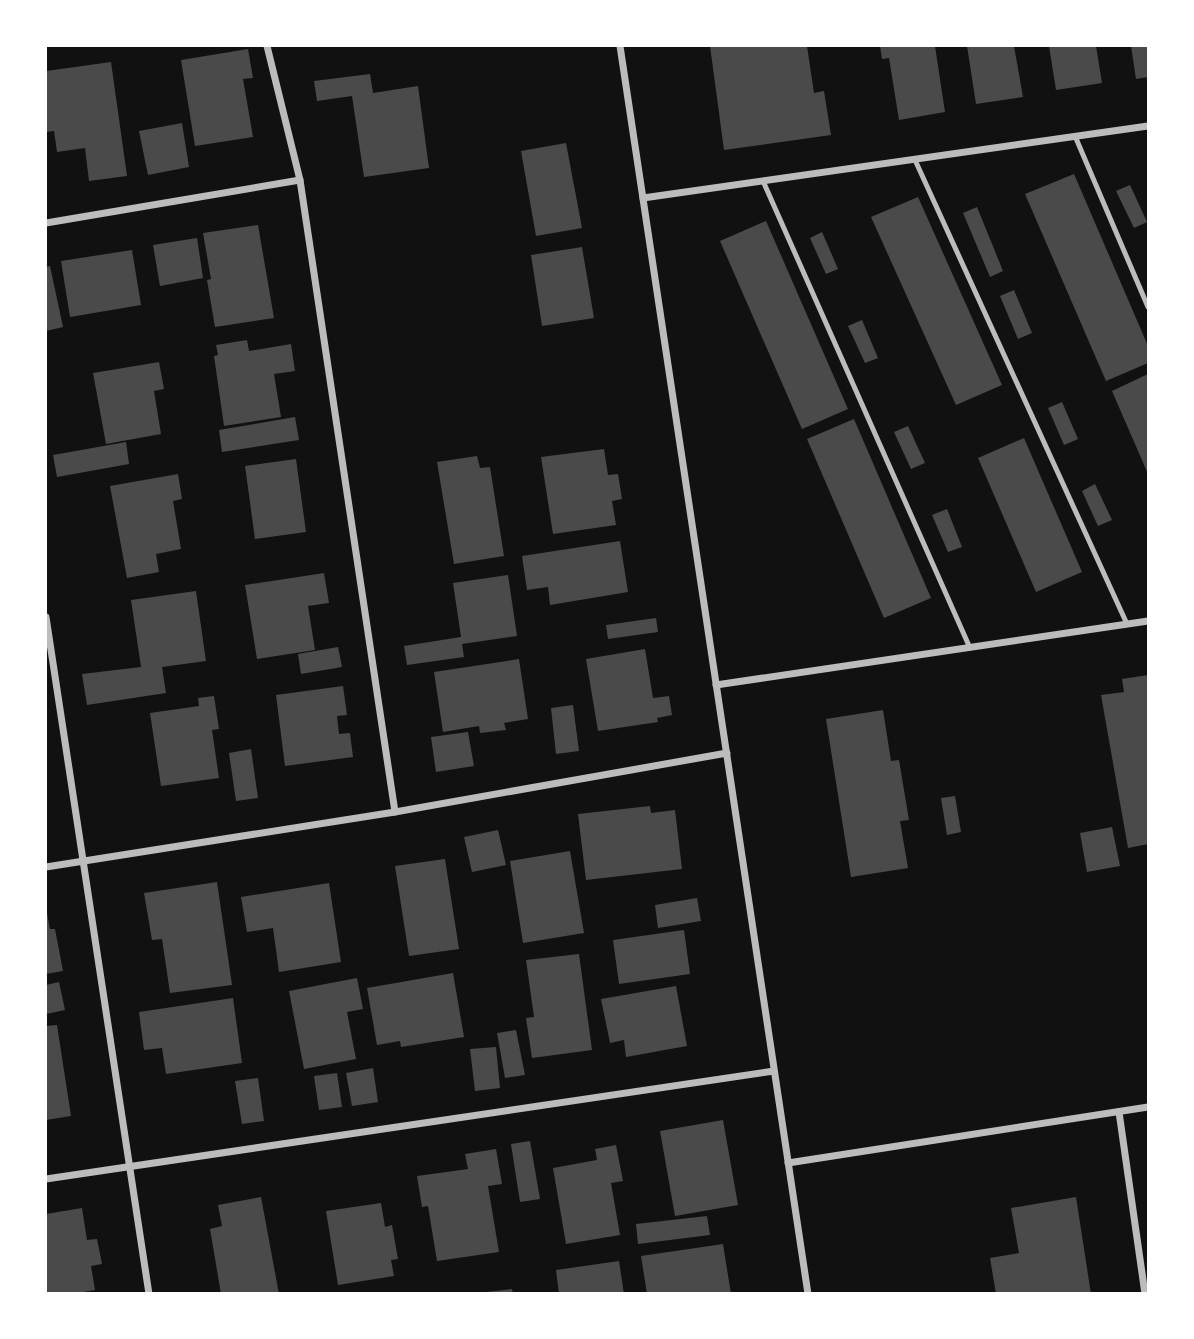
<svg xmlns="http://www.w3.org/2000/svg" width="1194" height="1339" font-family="'Noto Serif',serif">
<rect width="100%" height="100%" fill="#111"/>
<g fill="#4a4a4a">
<path d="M710 46H807L814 93 824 91 831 135 724 150Z"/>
<path d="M880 46H935L945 112 899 120 889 58 882 59Z"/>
<path d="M967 46H1014L1023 97 976 104Z"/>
<path d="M1049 46H1096L1102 83 1056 90Z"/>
<path d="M1131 46H1148V77L1136 79Z"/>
<path d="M248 49 253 78 243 79 253 137 195 146 181 60Z"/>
<path d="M111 62 127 176 89 181 85 148 57 152 54 131 46 132V71Z"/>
<path d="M370 74 373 93 418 86 429 168 364 177 352 96 317 101 314 81Z"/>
<path d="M182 123 189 167 148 175 139 131Z"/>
<path d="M566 143 582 228 536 236 521 151Z"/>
<path d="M1074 174 1148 346V363L1106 381 1025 194Z"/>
<path d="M1130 185 1147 222 1134 228 1116 191Z"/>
<path d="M918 197 1002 385 956 405 871 217Z"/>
<path d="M977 207 1003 271 990 277 963 213Z"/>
<path d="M766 221 848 409 802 429 720 241Z"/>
<path d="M258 225 274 318 215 327 207 280 211 279 203 233Z"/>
<path d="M822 232 838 269 826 274 810 238Z"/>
<path d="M197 238 203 278 160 286 153 245Z"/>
<path d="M582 247 594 318 542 326 531 255Z"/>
<path d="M132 250 141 305 70 317 61 261Z"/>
<path d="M50 266 63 327 46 331V267Z"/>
<path d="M1014 290 1032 333 1018 339 1000 296Z"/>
<path d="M862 320 878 358 865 363 848 326Z"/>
<path d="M247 340 249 351 291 344 295 371 274 374 281 417 224 426 214 356 218 355 216 345Z"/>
<path d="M159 362 164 389 154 391 161 434 106 444 93 373Z"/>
<path d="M1148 374V474L1112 391Z"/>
<path d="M1062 402 1078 439 1064 445 1048 408Z"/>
<path d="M295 417 299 440 222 452 219 430Z"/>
<path d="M854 419 931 598 884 618 807 439Z"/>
<path d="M908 426 925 463 911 469 894 432Z"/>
<path d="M1024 438 1082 572 1036 592 978 458Z"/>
<path d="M126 442 129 464 57 477 53 455Z"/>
<path d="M604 449 608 475 618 474 622 499 612 501 616 525 553 534 541 457Z"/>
<path d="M477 456 480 468 490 467 504 556 454 564 437 462Z"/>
<path d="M296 459 306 532 255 539 245 466Z"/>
<path d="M178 474 182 499 173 501 181 549 156 554 159 572 127 578 110 486Z"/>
<path d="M1095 484 1112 520 1098 526 1082 491Z"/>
<path d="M947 509 962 547 948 552 932 515Z"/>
<path d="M620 541 628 592 550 605 548 587 527 590 522 556Z"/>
<path d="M324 573 329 603 308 606 315 650 257 659 245 585Z"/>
<path d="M508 575 517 636 462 644 464 657 407 665 404 646 461 637 453 583Z"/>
<path d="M196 591 206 661 162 667 166 693 87 705 82 674 141 667 131 600Z"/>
<path d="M656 618 658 632 608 639 606 625Z"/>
<path d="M338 647 342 667 301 674 298 654Z"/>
<path d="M645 649 653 698 669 696 672 715 657 718 658 722 598 731 586 659Z"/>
<path d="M519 659 528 719 504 723 506 730 480 733 479 726 443 732 434 672Z"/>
<path d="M1148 675V844L1128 848 1101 695 1124 692 1122 679Z"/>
<path d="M343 686 347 715 337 716 339 734 350 733 353 757 285 766 276 695Z"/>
<path d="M214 696 219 729 212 730 219 778 161 786 150 713 199 706 198 698Z"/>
<path d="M573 705 579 751 556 754 551 708Z"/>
<path d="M883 710 891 761 899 760 909 820 900 821 908 868 851 877 826 719Z"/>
<path d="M468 732 474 766 436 772 431 737Z"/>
<path d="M251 749 258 798 236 801 229 753Z"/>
<path d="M955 796 961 832 947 835 941 798Z"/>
<path d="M650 806 651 813 675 810 682 869 586 880 578 814Z"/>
<path d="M1112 827 1120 866 1087 872 1080 833Z"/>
<path d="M498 830 506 865 472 872 464 837Z"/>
<path d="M570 851 584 933 523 943 510 861Z"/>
<path d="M445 859 459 949 409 956 395 866Z"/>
<path d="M217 882 232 985 170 993 162 939 152 940 144 893Z"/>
<path d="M329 883 341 962 279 972 273 928 247 932 241 897Z"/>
<path d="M697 898 701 921 658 928 655 905Z"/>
<path d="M46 913H47L50 929H55L63 971 46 974Z"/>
<path d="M684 930 690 974 619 984 613 940Z"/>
<path d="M579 954 592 1050 532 1058 526 1018 534 1017 526 960Z"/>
<path d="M453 973 464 1037 401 1047 400 1041 377 1045 367 988Z"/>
<path d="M357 978 363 1009 347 1012 356 1059 304 1069 289 991Z"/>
<path d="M59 982 65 1010 46 1014V985Z"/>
<path d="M676 986 687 1046 626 1057 624 1040 610 1043 601 999Z"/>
<path d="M233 998 242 1063 166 1074 162 1048 144 1050 139 1012Z"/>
<path d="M57 1025 71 1116 46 1120V1026Z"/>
<path d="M516 1030 525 1075 505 1078 497 1033Z"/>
<path d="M496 1047 500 1088 475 1091 470 1049Z"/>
<path d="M373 1068 378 1102 352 1106 346 1073Z"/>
<path d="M337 1073 342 1107 319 1110 314 1076Z"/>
<path d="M258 1078 264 1121 242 1124 235 1081Z"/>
<path d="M723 1120 738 1205 675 1216 660 1131Z"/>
<path d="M530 1141 540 1199 520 1202 511 1144Z"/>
<path d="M616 1145 623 1181 611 1183 620 1235 566 1244 553 1168 597 1160 595 1149Z"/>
<path d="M496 1149 502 1184 488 1186 499 1252 437 1261 428 1206 422 1207 417 1176 468 1169 465 1154Z"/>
<path d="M261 1197 279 1294H221L210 1229 222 1226 218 1205Z"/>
<path d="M1076 1197 1091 1294H996L990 1258 1019 1253 1011 1208Z"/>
<path d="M381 1203 385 1227 392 1225 398 1259 391 1260 394 1276 338 1285 326 1211Z"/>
<path d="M82 1208 87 1240 97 1239 102 1264 91 1266 95 1290 71 1294H46V1214Z"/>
<path d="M707 1216 710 1235 638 1244 636 1224Z"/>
<path d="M723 1244 731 1294H647L641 1256Z"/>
<path d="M619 1261 624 1294H559L556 1270Z"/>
<path d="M512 1289 513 1294H486V1292Z"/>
</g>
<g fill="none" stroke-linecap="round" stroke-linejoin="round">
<g stroke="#bcbcbc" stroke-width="5">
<path d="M1075 136 1148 307"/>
<path d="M915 160 1127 624"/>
<path d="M763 181 970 648"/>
</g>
<g stroke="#bcbcbc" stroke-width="7">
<path d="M267 46 300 180 395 812"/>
<path d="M620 46 808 1294"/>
<path d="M643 198 1148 126"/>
<path d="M46 223 300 180"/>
<path d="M46 617 149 1294"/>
<path d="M716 685 1148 621"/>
<path d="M46 867 395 812 727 753"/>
<path d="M1119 1112 1145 1294"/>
<path d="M788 1163 1148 1107"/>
<path d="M46 1179 774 1071"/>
</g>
</g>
<rect width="1194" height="1339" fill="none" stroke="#ffffff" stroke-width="94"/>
</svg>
